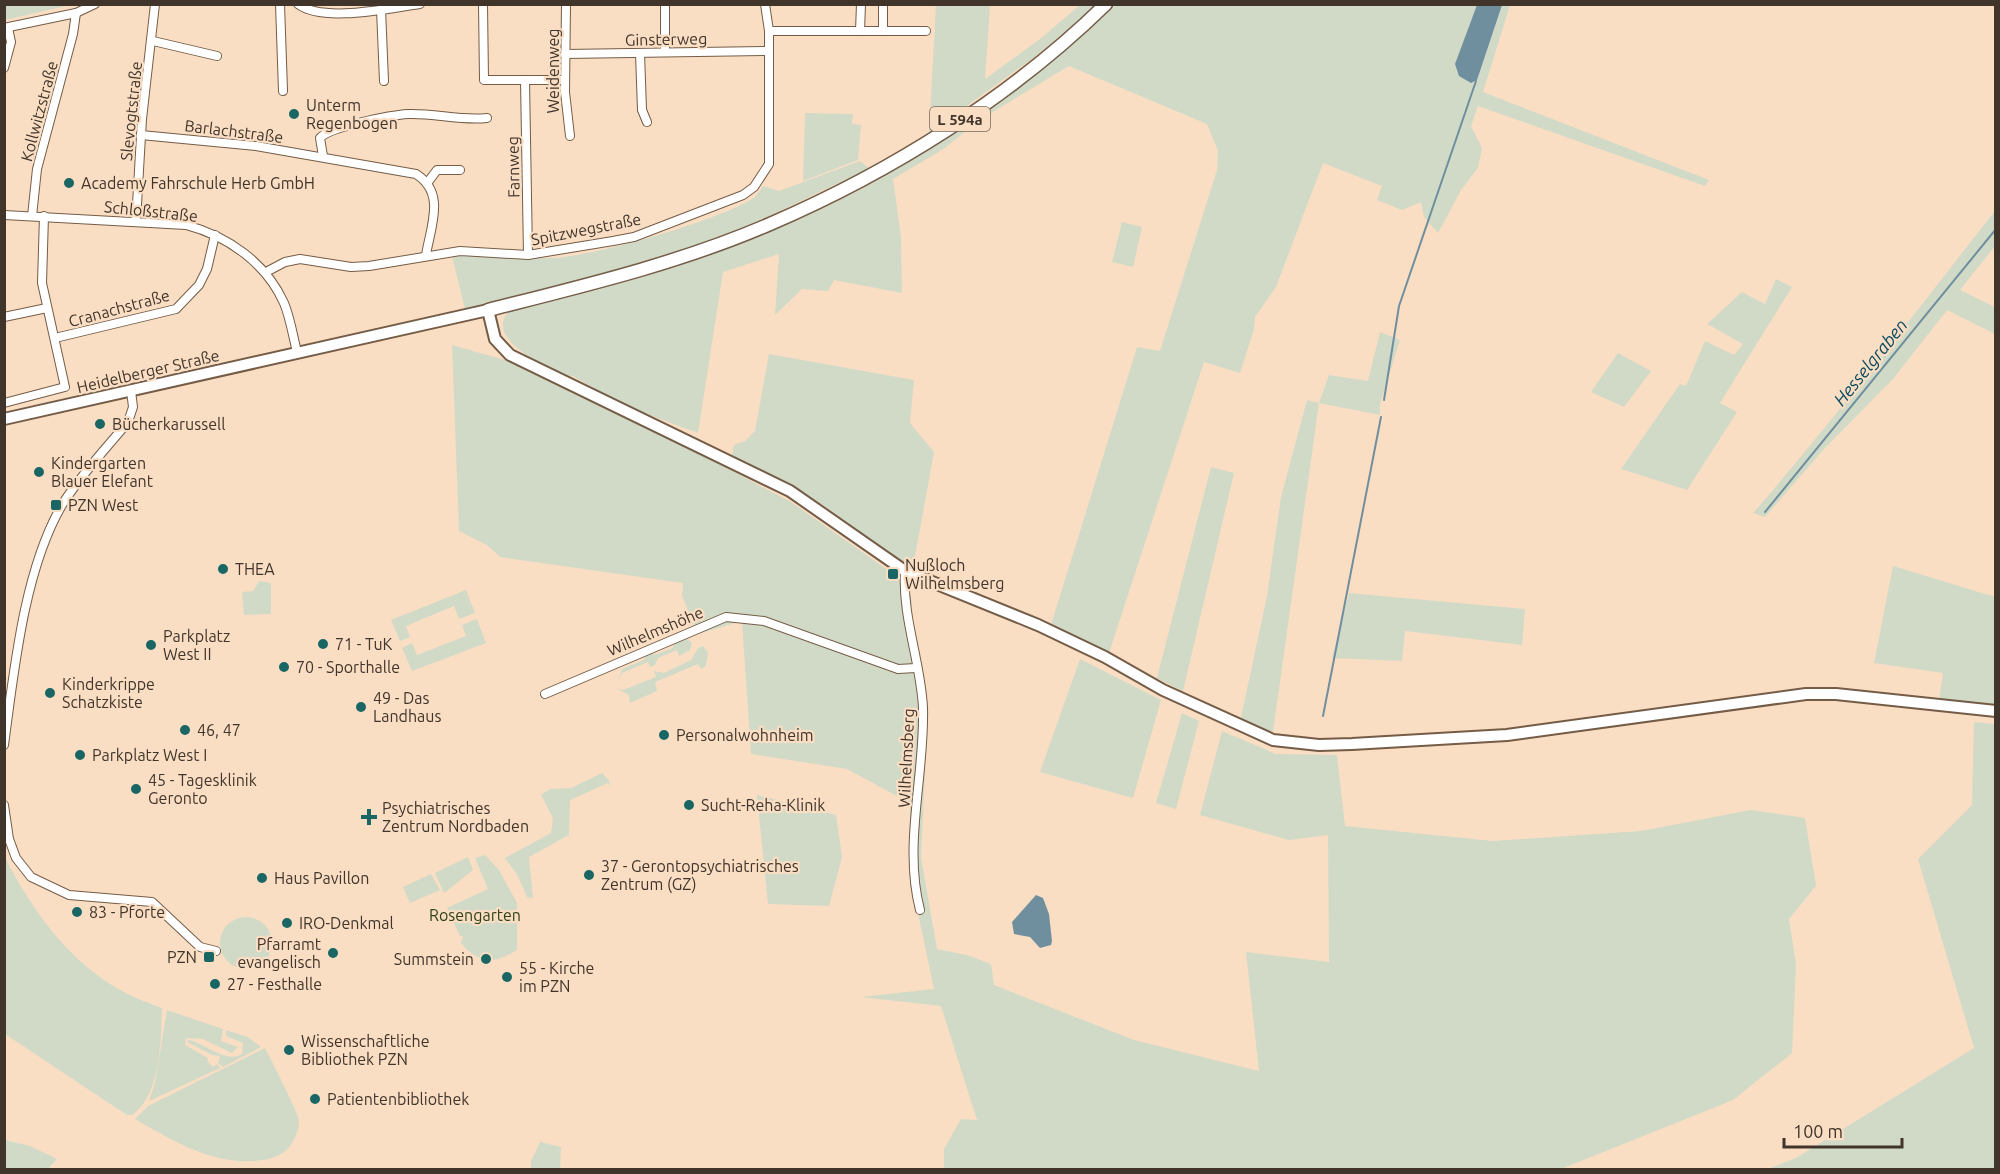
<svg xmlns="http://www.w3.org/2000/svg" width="2000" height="1174" font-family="Ubuntu,sans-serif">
<rect width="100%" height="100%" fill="#fadec4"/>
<g fill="#d0dac7">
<path d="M5 4H70V5L5 20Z"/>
<path d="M936 5H990L985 79 1040 39 1080 5H1097L1036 56 929 133Z"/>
<path d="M1114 5H1510L1483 92 1709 180 1705 186 1478 106 1471 126 1482 148 1478 168 1461 190 1438 233 1424 217 1421 202 1402 210 1377 200 1382 186 1323 163 1276 287 1255 317 1254 329 1240 373 1204 362 1109 653 1051 625 1137 347 1160 351 1217 170 1218 151 1207 124 1069 66 978 121 945 148 893 179 901 237 902 293 834 280 828 291 802 289 775 315 779 254 723 272 698 433 620 404 573 376 568 377C550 368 500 347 503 323 503 319 507 313 509 310L557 298 863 185C947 141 1046 71 1114 5Z"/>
<path d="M805 113 853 114 852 124 861 125 858 160 803 181Z"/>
<path d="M860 161 870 169C818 191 769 219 716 238 634 269 550 291 465 309L452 256C486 255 519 259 553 258 592 257 724 219 755 197 758 194 761 189 763 186L779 191Z"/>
<path d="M1995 211V246L1960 290 1995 307V334L1947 310 1893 379 1824 449 1765 517 1753 513C1838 416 1915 312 1995 211Z"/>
<path d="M1122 222 1142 227 1133 267 1112 262Z"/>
<path d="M1776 279 1792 287 1720 403 1737 412 1687 490 1621 469 1680 384 1686 386 1705 341 1734 355 1743 344 1707 324 1742 292 1765 304Z"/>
<path d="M1380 332 1400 340 1380 404V415L1319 403 1273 732 1240 722 1267 596 1281 497 1307 400 1319 403 1329 375 1368 381Z"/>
<path d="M452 345 505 360 706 457 791 502 902 580 903 598 911 595 912 618 928 706 921 857 937 949 967 955 991 964 994 985 1134 1040 1259 1071 1246 952 1329 962 1328 835 1289 840 1200 815 1222 731 1276 754 1337 755 1345 826 1493 841 1641 831 1751 810 1805 818 1816 886 1789 919 1796 964 1792 1053 1733 1100 1561 1169H944V1149L961 1119 977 1120 941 1006 861 997 934 989 915 899 910 887V803L847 769 751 754 742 621 698 634 682 596 683 583 500 557 487 545 459 531Z"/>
<path d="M1618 353 1651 371 1624 407 1591 392Z"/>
<path d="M769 354 914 380 910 423 934 452 914 562 910 567 878 547 823 505 732 456 734 445 745 441 755 431Z"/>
<path d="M1211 467 1234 473 1183 691 1157 678Z"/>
<path d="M1893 566 1995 597V706L1939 700 1943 673 1874 663Z"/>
<path d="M259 581 271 583V614L244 615 242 592 253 591Z"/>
<path d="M466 590 475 613 459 619 454 606 406 626 410 637 400 641 391 620Z"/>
<path d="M1349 593 1525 609 1522 645 1405 631 1402 661 1332 658Z"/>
<path d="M477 619 486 643 412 671 402 648 412 643 417 655 466 636 462 625Z"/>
<path d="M686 637 692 643 690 650 679 656 677 650 658 658 655 665 650 667 648 662 622 673 618 681 622 669 644 660 646 653 652 651 654 655 673 648 674 640Z"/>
<path d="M703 646 708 653 706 666 701 669 698 664 655 682 657 691 630 703 629 695 616 688 623 690 656 677 654 671 664 673 691 660 698 648Z"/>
<path d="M1080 659 1161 700 1133 798 1040 772Z"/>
<path d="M1182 713 1199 721 1176 809 1156 803Z"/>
<path d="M1974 722 1996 724 1995 1169H1768L1796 1158 1974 1048 1918 859 1972 805Z"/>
<path d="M602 773 609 780 610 787 608 783 570 800 569 835 529 857 533 898 527 897 518 876 505 858 551 833 553 818 541 795 550 789 571 788Z"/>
<path d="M757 795 836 815 842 857 829 906 768 904Z"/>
<path d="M4 855C30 908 70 964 124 992 136 999 150 1003 162 1008 161 1039 161 1095 132 1115H127L5 1034Z"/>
<path d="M485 855 499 870 517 903V950C494 964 480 965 461 943L463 936H460L447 908 488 889 475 858Z"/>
<path d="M468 857 473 870 444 893 435 873Z"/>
<path d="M431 874 440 890 410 903 403 887Z"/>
<circle cx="246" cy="943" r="26"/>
<path d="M167 1010 223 1029 221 1041 238 1047 232 1053 203 1039 186 1038 185 1045 208 1058 207 1061 213 1067 217 1064 220 1068 149 1101 155 1083Z"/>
<path d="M226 1030 248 1037 261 1047 223 1067 218 1063 220 1056 212 1055 187 1042 189 1040C205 1043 226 1064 242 1054L243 1043 226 1036Z"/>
<path d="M265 1048C276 1070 290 1096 298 1117 301 1125 296 1136 292 1143 286 1154 273 1159 262 1160 214 1167 174 1141 135 1119L148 1106Z"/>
<path d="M5 1140 30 1146 57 1159 48 1169H5Z"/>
<path d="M540 1142 561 1147 560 1169H531V1161Z"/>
</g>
<g fill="#708f9e">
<path d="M1477 5H1502L1477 80 1471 83 1459 76 1455 64Z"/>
<path d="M1036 895 1043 898 1049 914 1052 941 1051 945 1040 948 1030 937 1014 934 1012 922Z"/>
</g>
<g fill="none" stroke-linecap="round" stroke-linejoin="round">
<g stroke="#708f9e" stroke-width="2">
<path d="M1384 400 1399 306 1476 81"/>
<path d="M1765 512 1996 229"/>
<path d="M1323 716 1381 417"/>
</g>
<defs>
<g id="street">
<path d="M280 4 283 91"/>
<path d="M298 4C323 23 389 8 420 4"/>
<path d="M483 4 484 80H565"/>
<path d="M566 4 565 92 570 136"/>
<path d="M665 4V52"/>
<path d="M381 9 384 81"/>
<path d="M4 28 76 13 95 4"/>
<path d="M769 31H926"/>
<path d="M860 31 861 4"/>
<path d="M883 31V4"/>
<path d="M153 41 217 56"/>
<path d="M640 53 642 110 647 122"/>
<path d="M565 54 767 51"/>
<path d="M4 68 11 42 8 28"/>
<path d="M525 80 528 255"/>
<path d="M141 135 256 146 416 174C446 193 431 225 426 255"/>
<path d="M323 156 320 138C329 127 392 115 408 114 435 113 460 121 487 118"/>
<path d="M428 182 437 170H460"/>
<path d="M4 215 186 225C228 236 266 263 284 303 290 317 293 336 297 352"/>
<path d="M32 216 37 169 73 34 76 13"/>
<path d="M136 221 142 119 155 4"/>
<path d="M266 272 285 262 300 259 351 267 369 266 460 251 528 255 613 241 634 237 743 195 754 187 769 164V31L765 4"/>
<path d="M4 317 47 308"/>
<path d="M55 338 176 309 199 285 207 269 215 235"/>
<path d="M4 403 65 387 42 283 44 216"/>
<path d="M905 571C902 617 921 663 923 708 925 775 903 844 920 910"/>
<path d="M545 694 726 617 764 621 898 669 916 668"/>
<path d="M4 745C14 671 24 570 62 505 78 478 108 446 128 422L133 407 131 391"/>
<path d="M4 805 9 839 16 858 31 877 69 895 152 902 200 947 216 951"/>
</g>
<path id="secondary" d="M4 419 488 310 495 339 510 355 790 491 905 571 1038 625 1105 657 1163 690 1273 740 1319 745 1352 744 1507 735 1806 694H1836L1996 711"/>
<path id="primary" d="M488 310C583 286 680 263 770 224 891 172 1011 97 1106 4"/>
</defs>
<use href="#street" stroke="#745c46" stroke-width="10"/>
<use href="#secondary" stroke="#745c46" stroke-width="14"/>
<use href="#primary" stroke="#745c46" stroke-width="15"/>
<use href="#street" stroke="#fff" stroke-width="8"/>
<use href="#secondary" stroke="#fff" stroke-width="10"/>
<use href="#primary" stroke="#fff" stroke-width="12"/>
</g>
<g fill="#196664" stroke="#fadec4" stroke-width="2">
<circle cx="294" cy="114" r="6"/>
<circle cx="69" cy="183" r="6"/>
<circle cx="100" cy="424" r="6"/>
<circle cx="39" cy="472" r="6"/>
<rect x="50" y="499" width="12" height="12" rx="3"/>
<circle cx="223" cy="569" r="6"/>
<rect x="887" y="568" width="12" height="12" rx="3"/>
<circle cx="323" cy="644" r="6"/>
<circle cx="151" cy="645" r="6"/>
<circle cx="284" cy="667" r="6"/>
<circle cx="50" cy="693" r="6"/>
<circle cx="361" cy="707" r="6"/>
<circle cx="185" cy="730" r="6"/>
<circle cx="664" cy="735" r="6"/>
<circle cx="80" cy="755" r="6"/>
<circle cx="136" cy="789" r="6"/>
<circle cx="689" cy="805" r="6"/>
<path d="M366 808h6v6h6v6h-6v6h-6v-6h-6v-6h6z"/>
<circle cx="589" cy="875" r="6"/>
<circle cx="262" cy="878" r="6"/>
<circle cx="77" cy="912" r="6"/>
<circle cx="287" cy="923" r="6"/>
<circle cx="333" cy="953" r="6"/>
<rect x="203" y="951" width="12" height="12" rx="3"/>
<circle cx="486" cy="959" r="6"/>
<circle cx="507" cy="977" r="6"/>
<circle cx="215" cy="984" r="6"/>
<circle cx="289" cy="1050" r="6"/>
<circle cx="315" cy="1099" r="6"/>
</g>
<g text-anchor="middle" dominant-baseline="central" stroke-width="4.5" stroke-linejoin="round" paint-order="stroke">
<rect fill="#fadec4" stroke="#786859" stroke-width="1.5" x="930" y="107" width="60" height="24" rx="4.5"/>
<g font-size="15" font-weight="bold" fill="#41352b">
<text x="960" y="119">L 594a</text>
</g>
<g font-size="16" fill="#41352b" stroke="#fadec4">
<text transform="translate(666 39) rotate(-1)">Ginsterweg</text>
<text transform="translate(553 71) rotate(-90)">Weidenweg</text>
<text transform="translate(39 111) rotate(-75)">Kollwitzstraße</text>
<text transform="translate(131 111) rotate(-84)">Slevogtstraße</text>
<text transform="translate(234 131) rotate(7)">Barlachstraße</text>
<text transform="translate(513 167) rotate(-91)">Farnweg</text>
<text transform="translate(151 211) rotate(6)">Schloßstraße</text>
<text transform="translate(586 229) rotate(-11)">Spitzwegstraße</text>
<text transform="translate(119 308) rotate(-15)">Cranachstraße</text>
<text transform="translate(148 371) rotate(-13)">Heidelberger Straße</text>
<text transform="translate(655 631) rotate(-23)">Wilhelmshöhe</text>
<text transform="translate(906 758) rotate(-87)">Wilhelmsberg</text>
</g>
<g font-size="16" fill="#41352b" stroke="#fadec4" text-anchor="start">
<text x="306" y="105">Unterm<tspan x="306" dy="18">Regenbogen</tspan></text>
<text x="81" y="183">Academy Fahrschule Herb GmbH</text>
<text x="112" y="424">Bücherkarussell</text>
<text x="51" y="463">Kindergarten<tspan x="51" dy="18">Blauer Elefant</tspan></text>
<text x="68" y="505">PZN West</text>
<text x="905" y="565">Nußloch<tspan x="905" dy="18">Wilhelmsberg</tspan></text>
<text x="235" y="569">THEA</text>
<text x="163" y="636">Parkplatz<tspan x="163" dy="18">West II</tspan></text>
<text x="335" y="644">71 - TuK</text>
<text x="296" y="667">70 - Sporthalle</text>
<text x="62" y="684">Kinderkrippe<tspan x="62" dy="18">Schatzkiste</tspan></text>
<text x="373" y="698">49 - Das<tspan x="373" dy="18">Landhaus</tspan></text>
<text x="197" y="730">46, 47</text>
<text x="676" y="735">Personalwohnheim</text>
<text x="92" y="755">Parkplatz West I</text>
<text x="148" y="780">45 - Tagesklinik<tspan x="148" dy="18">Geronto</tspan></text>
<text x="701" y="805">Sucht-Reha-Klinik</text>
<text x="382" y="808">Psychiatrisches<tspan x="382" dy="18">Zentrum Nordbaden</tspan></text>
<text x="601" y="866">37 - Gerontopsychiatrisches<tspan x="601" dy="18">Zentrum (GZ)</tspan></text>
<text x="274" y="878">Haus Pavillon</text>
<text x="89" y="912">83 - Pforte</text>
<text x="299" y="923">IRO-Denkmal</text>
<text x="321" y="944" text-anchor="end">Pfarramt<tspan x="321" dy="18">evangelisch</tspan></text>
<text x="197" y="957" text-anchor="end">PZN</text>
<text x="474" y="959" text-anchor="end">Summstein</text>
<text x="519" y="968">55 - Kirche<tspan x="519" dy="18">im PZN</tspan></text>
<text x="227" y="984">27 - Festhalle</text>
<text x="301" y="1041">Wissenschaftliche<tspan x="301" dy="18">Bibliothek PZN</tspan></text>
<text x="327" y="1099">Patientenbibliothek</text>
</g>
<g font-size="16" fill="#2e4217" stroke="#fadec4">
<text x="475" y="915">Rosengarten</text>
</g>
<g font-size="18" font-style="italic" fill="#094a61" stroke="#fadec4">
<text transform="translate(1870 362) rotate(-51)">Hesselgraben</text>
</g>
</g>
<rect width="2000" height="1174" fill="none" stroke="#41352b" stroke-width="12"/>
<path d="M1784 1138v9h118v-9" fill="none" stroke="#41352b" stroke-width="3"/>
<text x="1793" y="1138" font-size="18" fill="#41352b" stroke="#fadec4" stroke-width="4.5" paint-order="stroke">100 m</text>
</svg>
